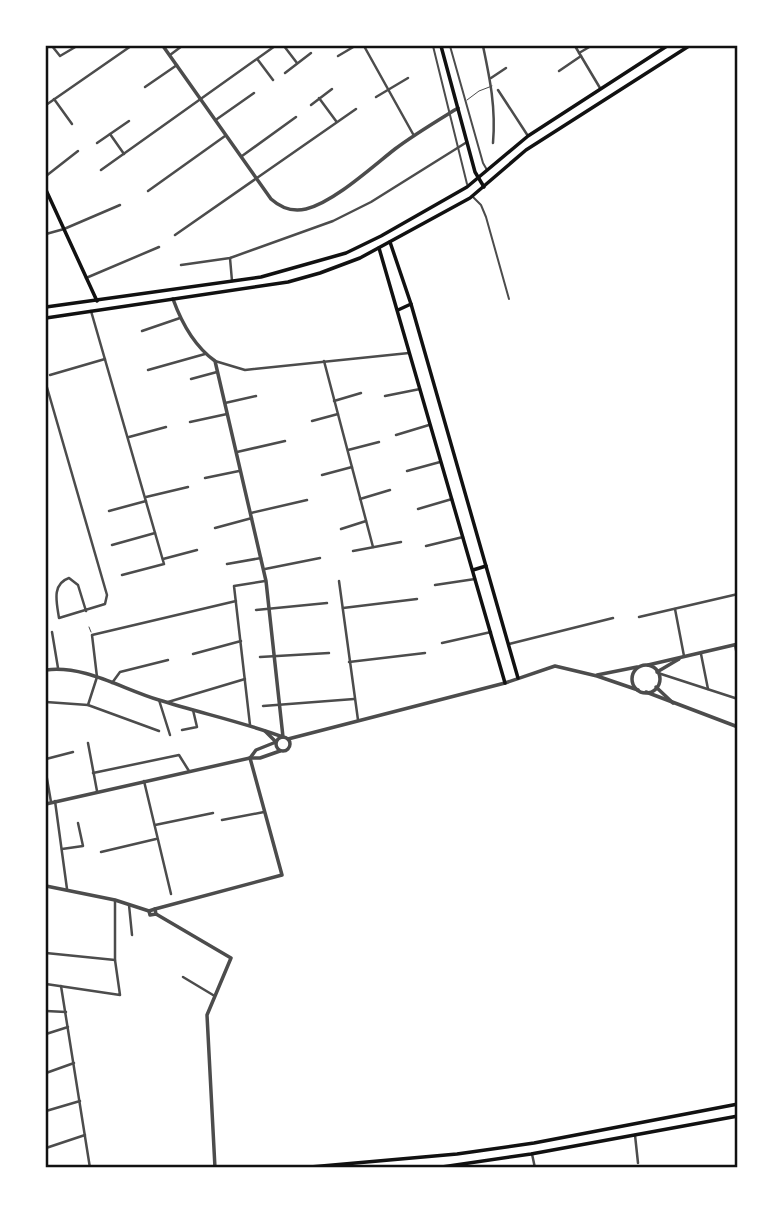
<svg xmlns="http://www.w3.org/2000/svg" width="783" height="1213" font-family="'Open Sans',sans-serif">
<rect width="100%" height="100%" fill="#fff"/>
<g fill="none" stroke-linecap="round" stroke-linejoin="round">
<g stroke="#4c4c4c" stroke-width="1">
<path d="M467 100 479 91 492 86"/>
<path d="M89 627 91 632"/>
<path d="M710 1167V1168"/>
</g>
<g stroke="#4c4c4c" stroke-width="2">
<path d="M433 46 467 184"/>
<path d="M450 46 483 163 487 170"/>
<path d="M472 196 481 205 486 217 509 299"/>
</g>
<g stroke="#4c4c4c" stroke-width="2.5">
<path d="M52 46 60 56 77 46"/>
<path d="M284 46 297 63"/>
<path d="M364 46 413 134"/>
<path d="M483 46C490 79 496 108 493 143"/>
<path d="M575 46 600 88"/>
<path d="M579 53 591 46"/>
<path d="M170 55 182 46"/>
<path d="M338 56 355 46"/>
<path d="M258 60 273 80"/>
<path d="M559 71 581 56"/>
<path d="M285 73 311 53"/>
<path d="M491 78 506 68"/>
<path d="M145 87 177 65"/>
<path d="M498 90 528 136"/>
<path d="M376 97 408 78"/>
<path d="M319 98 336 121"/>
<path d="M54 99 72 124"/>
<path d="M46 105 131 46"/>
<path d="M311 105 332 89"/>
<path d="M217 119 254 93"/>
<path d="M110 134 124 154"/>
<path d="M97 143 129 121"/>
<path d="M242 156 296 117"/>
<path d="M101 170 275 46"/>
<path d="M46 176 78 151"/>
<path d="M148 191 225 136"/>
<path d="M46 234 64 229 120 205"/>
<path d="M175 235 356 109"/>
<path d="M230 258 232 281"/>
<path d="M181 265 230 258 333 221 371 202 467 142"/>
<path d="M86 278 159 247"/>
<path d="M91 311 164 564 122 575"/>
<path d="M142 331 180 318"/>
<path d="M215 361 245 370 409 353"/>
<path d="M324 361 373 547"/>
<path d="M148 370 205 354"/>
<path d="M50 375 105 359"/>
<path d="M191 379 217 372"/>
<path d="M46 384 107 595 105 604 59 618C57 604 51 584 69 578L78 585 86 611"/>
<path d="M385 396 420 389"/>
<path d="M334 401 361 393"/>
<path d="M225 403 256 396"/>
<path d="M312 421 338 414"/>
<path d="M190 422 227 414"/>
<path d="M396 435 429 425"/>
<path d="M129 437 166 427"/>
<path d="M348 450 379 442"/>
<path d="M237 452 285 441"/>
<path d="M407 471 440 462"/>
<path d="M322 475 352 467"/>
<path d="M205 478 239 471"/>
<path d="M146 497 188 487"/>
<path d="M360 499 390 490"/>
<path d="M418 509 452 499"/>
<path d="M109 511 146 501"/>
<path d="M251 513 307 500"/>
<path d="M215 528 252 518"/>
<path d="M341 529 366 521"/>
<path d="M112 545 155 533"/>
<path d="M426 546 463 537"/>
<path d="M353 551 401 542"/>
<path d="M163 559 197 550"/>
<path d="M227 564 261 558"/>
<path d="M265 569 320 558"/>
<path d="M339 581 358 720"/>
<path d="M435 585 475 579"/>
<path d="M343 608 417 599"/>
<path d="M675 609 684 656"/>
<path d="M256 610 327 603"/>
<path d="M639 617 738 594"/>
<path d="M52 632 58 668"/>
<path d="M442 643 491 632"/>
<path d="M509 644 613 618"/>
<path d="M735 645 738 660"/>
<path d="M193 654 241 641"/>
<path d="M701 654 708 689"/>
<path d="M260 657 329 653"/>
<path d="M349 662 425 653"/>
<path d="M658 673 738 699"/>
<path d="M112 683 120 672 168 660"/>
<path d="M159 700 170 735"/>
<path d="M46 702 88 705 159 731"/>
<path d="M168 702 245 679"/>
<path d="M88 705 97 677 92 635 236 601"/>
<path d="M263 706 354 699"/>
<path d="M250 725 234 586 265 581"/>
<path d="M182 730 197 727 193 710"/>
<path d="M88 743 97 791"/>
<path d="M46 759 73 752"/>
<path d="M46 773 51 802"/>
<path d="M93 773 179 755 189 771"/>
<path d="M144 781 171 894"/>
<path d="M55 801 67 889"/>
<path d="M222 820 264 812"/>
<path d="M155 825 213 813"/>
<path d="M62 849 83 846 78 823"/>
<path d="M101 852 156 839"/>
<path d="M129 905 132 935"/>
<path d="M46 953 115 960"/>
<path d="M183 977 213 995"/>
<path d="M46 984 120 995 115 960V900"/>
<path d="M61 986 90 1168"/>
<path d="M46 1011 66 1012"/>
<path d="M46 1034 68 1027"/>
<path d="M46 1073 74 1063"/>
<path d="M46 1111 80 1101"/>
<path d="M635 1135 638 1163"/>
<path d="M46 1148 85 1135"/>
<path d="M532 1154 535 1168"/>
</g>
<g stroke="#4c4c4c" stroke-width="3.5">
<path d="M163 46 271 199C281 208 293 212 306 209 334 202 372 167 395 149 415 134 437 121 458 108"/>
<path d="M648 665 738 644"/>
<circle cx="646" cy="679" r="14"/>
<path d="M46 670C85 665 122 689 159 700 200 713 243 722 283 737L266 581 215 361C194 346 182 324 173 299"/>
<path d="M657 672 679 659"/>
<path d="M597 675 637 667"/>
<path d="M656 687 673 703"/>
<path d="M646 692 738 727"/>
<circle cx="283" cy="744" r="7"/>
<path d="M288 739 505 683 555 666 597 676 638 690"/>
<path d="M250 758 256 750 276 742 265 731"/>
<path d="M46 804 250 758H260L280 751"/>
<path d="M46 886 115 900 149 911"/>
<path d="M155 909 282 875 250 758"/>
<path d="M156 914 155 909 149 911 150 915 156 914 231 958 207 1015 215 1168"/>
</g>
<g stroke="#111" stroke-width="3.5">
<path d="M441 46 475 172 484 187"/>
<path d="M46 190 97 301"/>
<path d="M390 242 411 304 518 678"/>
<path d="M379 248 505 683"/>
<path d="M46 307 261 277 346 253 381 236 467 187 528 136 667 46"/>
<path d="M398 310 411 304"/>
<path d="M46 318 288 282 320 273 360 258 470 198 526 150 689 46"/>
<path d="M473 570 486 566"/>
<path d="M299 1168 457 1154 534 1143 738 1104"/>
<path d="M435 1168 531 1154 738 1116"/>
</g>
</g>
<rect width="783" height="1213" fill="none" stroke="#ffffff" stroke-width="94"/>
<rect x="47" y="47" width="689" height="1119" fill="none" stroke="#111" stroke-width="2.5"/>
</svg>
